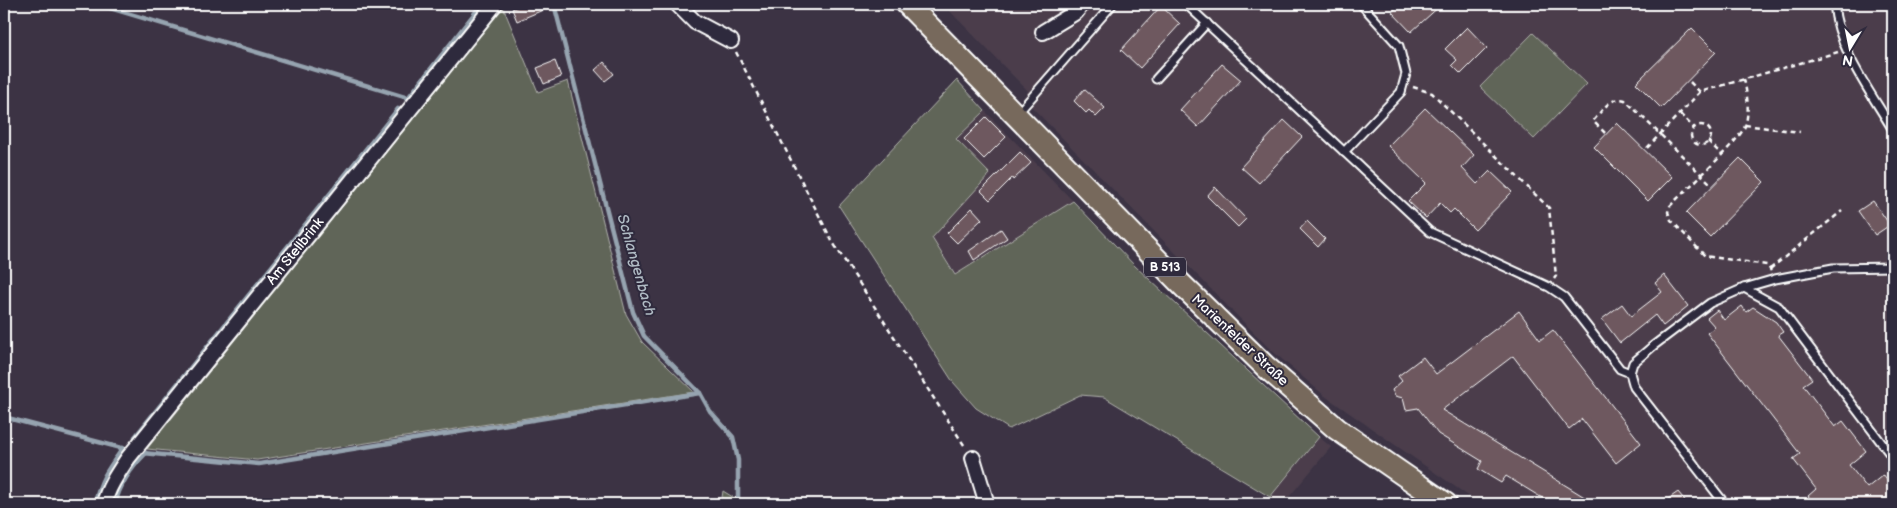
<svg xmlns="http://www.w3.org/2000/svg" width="1897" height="508" font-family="'Balsamiq Sans',sans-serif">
<rect width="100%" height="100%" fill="#3c3344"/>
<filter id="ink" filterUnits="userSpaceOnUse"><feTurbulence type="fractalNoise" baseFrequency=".02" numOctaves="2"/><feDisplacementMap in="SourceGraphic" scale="10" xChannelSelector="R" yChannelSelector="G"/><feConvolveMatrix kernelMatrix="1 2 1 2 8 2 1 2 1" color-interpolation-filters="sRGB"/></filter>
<g filter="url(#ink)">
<g fill="#4b3e4c">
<path d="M943 4H1893V504H1480L1325 396 1269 348 1023 98 1028 91Z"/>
<path d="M985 111 1073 201 956 275 932 238 989 174 955 139Z"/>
<path d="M1319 437 1331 447 1283 504H1264Z"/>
</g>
<g fill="#606558" stroke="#b0b2ac">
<path d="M503 7 538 92 568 81 626 314 642 342 694 392 257 460 147 449Z"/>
<path d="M1533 33 1587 84 1534 139 1480 87Z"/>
<path d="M957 80 985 111 956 139 990 174 932 238 955 275 1073 201 1135 266 1319 437 1270 497 1104 397 1080 395 1009 429 976 408 953 382 839 206Z"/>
<path d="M723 491 744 504H721Z"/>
</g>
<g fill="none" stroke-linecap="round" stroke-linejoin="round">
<g stroke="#96a4b0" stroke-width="4.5">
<path d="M97 4 408 98 482 4"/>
<path d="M554 4 633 312 644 336 700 393 710 411 733 437 738 460V504"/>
<path d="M4 417 125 449"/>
<path d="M135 437 398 109"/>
<path d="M143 453 259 464 700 393"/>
<path d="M95 504C100 479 108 469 123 448"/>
<path d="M115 504C120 484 131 468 146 453"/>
</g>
</g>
<g fill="#6e585f" stroke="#fff">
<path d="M515 4H557L517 21 512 9 517 7Z"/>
<path d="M1401 4H1442L1411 32 1392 12Z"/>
<path d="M1161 6 1180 24 1140 68 1121 50Z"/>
<path d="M1467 27 1487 48 1461 74 1452 65 1457 60 1445 49Z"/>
<path d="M1692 28 1716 52 1661 108 1636 83Z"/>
<path d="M555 61 561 77 544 84 537 68Z"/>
<path d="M604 62 614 74 605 81 595 70Z"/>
<path d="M1222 64 1241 80 1198 127 1180 110Z"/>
<path d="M1084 89 1105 108 1096 117 1089 110 1086 113 1074 101Z"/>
<path d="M1425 108 1474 155 1462 168 1477 184 1490 171 1512 192 1475 230 1454 209 1450 213 1440 203 1426 218 1408 201 1426 183 1388 146Z"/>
<path d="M986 117 1006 137 984 159 964 139Z"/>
<path d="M1284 120 1302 137 1259 183 1241 167Z"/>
<path d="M1617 123 1672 177 1648 201 1594 147Z"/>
<path d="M1020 152 1031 163 1013 180 1012 178 990 200 981 191Z"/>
<path d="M1740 158 1764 182 1710 237 1686 213Z"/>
<path d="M1215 187 1246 219 1238 227 1207 196Z"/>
<path d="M1873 201 1890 225 1875 235 1858 211Z"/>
<path d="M972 208 982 219 957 243 947 233Z"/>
<path d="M1307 221 1325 239 1318 247 1300 229Z"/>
<path d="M1001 229 1007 238 974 260 969 251Z"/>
<path d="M1664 275 1688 306 1663 326 1655 315 1620 343 1602 319 1622 304 1631 316 1662 292 1655 283Z"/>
<path d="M1742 306 1746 312 1753 307 1776 322 1783 332 1778 335 1812 379 1803 385 1835 427 1843 421 1866 451 1849 465 1867 488 1883 475 1893 488V504H1815L1808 496 1816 489 1793 459 1800 454 1707 333 1715 327 1707 318 1717 310 1724 320Z"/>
<path d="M1519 311 1540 340 1553 330 1641 443 1616 463 1582 419 1569 429 1513 356 1442 410 1596 504H1552L1506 476 1501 483 1478 469 1482 461 1438 434 1418 408 1406 410 1403 398 1395 396 1392 390 1402 381 1398 376 1423 357 1436 374Z"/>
<path d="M1678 492 1688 504H1661Z"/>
</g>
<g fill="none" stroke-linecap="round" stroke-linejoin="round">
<defs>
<g id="lane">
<path d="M1186 4 1430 232 1549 287 1564 297 1620 369 1630 373"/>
<path d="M1834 4C1838 50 1870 91 1893 130"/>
<path d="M1156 79 1207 23"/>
<path d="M1018 113 1113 4"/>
<path d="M1344 152 1401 92 1406 74 1399 46 1361 4"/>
<path d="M1744 288 1779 307 1893 458"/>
<path d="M1725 504 1634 387 1630 373 1633 363 1653 346 1710 303 1744 288 1775 279 1833 268 1893 267"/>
</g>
<g id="street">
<path d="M677 4 695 22 731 41"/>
<path d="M1043 32 1076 12 1082 4"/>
<path d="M973 458 987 504"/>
<path d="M104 504C108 487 118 473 128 458L495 4"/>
</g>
<path id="primary" d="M907 4 1182 285 1266 367 1337 429 1446 504"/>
</defs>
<use href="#lane" stroke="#fff" stroke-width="11"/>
<use href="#street" stroke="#fff" stroke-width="18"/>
<use href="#primary" stroke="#fff" stroke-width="25"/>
<g stroke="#fff" stroke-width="2.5" stroke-dasharray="5 4" stroke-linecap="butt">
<path d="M736 52 832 241 966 448"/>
<path d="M1744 79C1747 94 1750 111 1745 126 1739 142 1685 190 1670 206L1668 212 1671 220 1705 256 1767 265 1771 271"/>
<path d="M1690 82 1700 92"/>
<path d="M1413 87 1432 93 1549 208 1556 276 1554 279"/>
<path d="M1680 114 1694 128"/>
<path d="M1745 125 1800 132"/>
<circle cx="1701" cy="135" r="10"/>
<path d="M1605 133 1593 121C1602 111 1610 96 1625 100L1711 184"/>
<path d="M1708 141 1721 154"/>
<path d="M1647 148 1700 92 1838 52"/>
<path d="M1770 269 1842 211"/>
</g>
<use href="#lane" stroke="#2f2a3d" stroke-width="7"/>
<use href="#street" stroke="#2f2a3d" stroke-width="14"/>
<use href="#primary" stroke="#77695c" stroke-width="21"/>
</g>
</g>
<g text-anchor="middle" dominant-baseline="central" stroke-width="4" stroke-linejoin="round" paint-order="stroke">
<rect fill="#2f2a3d" stroke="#c1bfc5" stroke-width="1" x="1144" y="257.5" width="42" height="19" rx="4"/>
<g font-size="12" font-weight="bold" fill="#fff">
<text x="1165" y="267">B 513</text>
</g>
<g font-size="14" fill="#fff" stroke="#2f2a3d">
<text transform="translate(295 251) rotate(-51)">Am Stellbrink</text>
<text transform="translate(1240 340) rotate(43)">Marienfelder Straße</text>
</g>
<g font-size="15" font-style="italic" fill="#b0bbc4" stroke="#2f2a3d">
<text transform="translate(636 265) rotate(74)">Schlangenbach</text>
</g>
</g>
<rect width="1897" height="508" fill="none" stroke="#2f2a3d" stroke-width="20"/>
<rect x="10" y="10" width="1877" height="488" fill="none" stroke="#fff" stroke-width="2" filter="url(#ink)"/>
<g transform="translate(1850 48) rotate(190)" stroke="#2f2a3d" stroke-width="4" paint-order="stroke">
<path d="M0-4L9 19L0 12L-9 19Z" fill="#ffffff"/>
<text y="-8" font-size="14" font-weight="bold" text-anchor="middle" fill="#ffffff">N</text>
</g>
</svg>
